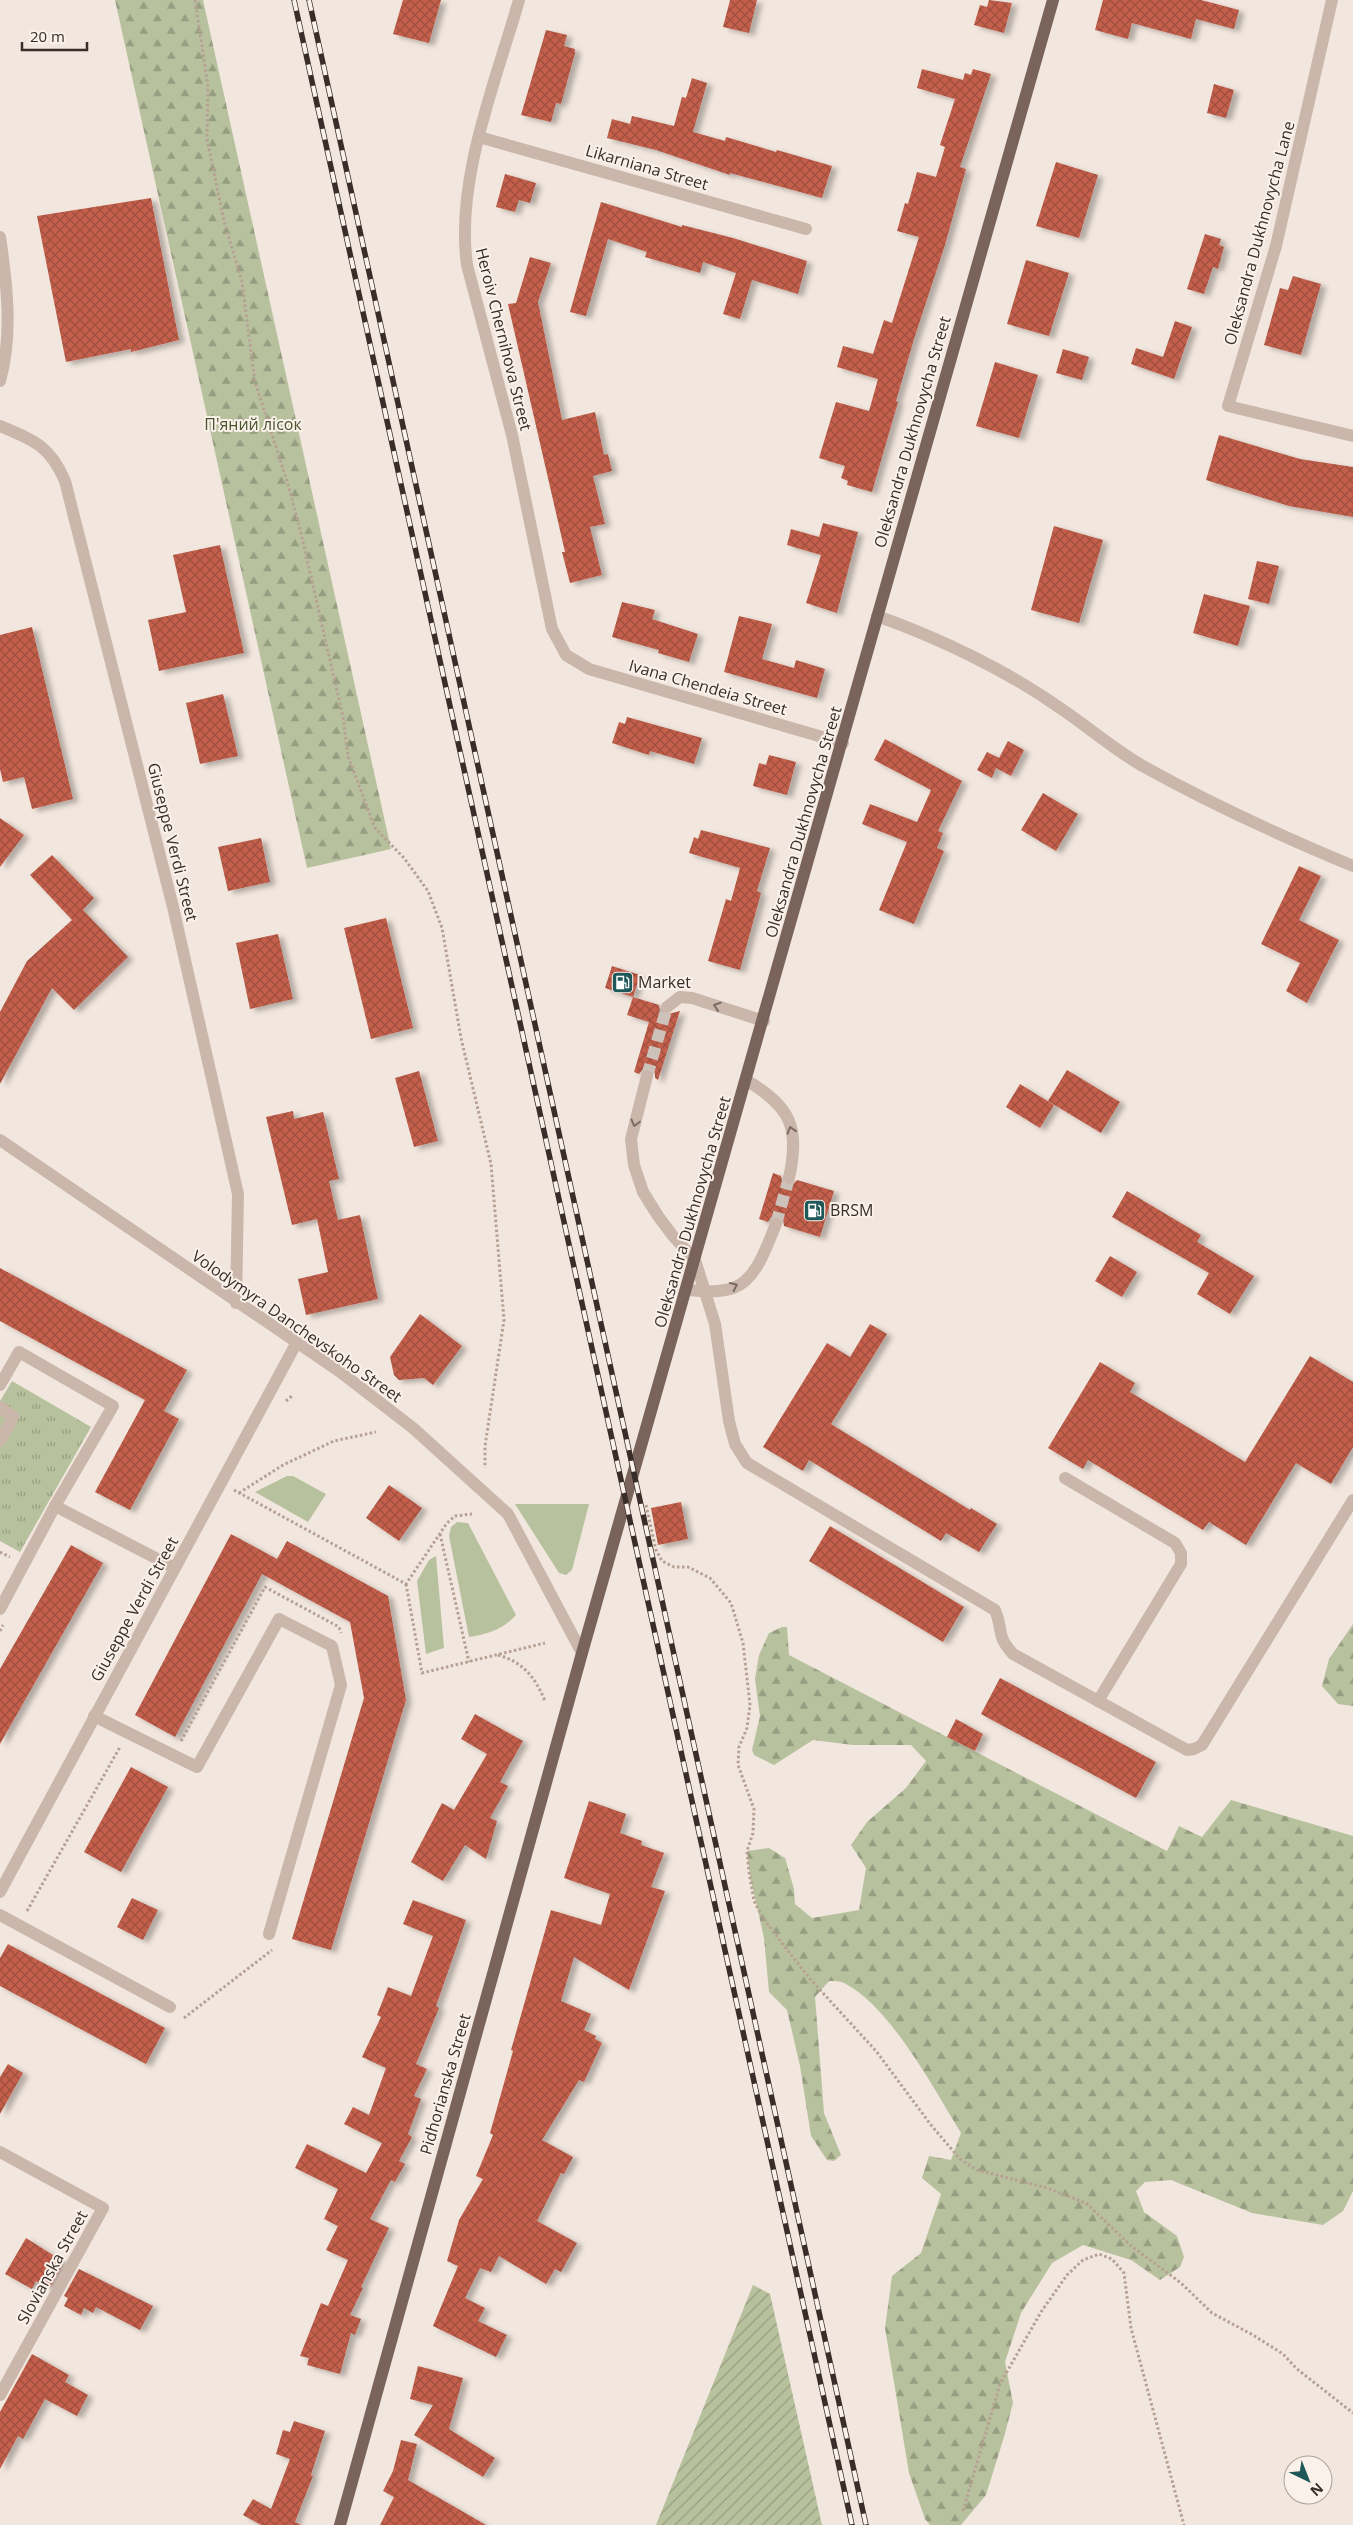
<svg xmlns="http://www.w3.org/2000/svg" width="1353" height="2525" font-family="'Open Sans',sans-serif">
<defs>
<pattern id="forest-firs" width="22" height="20" patternUnits="userSpaceOnUse" patternTransform="scale(1.25)"><rect width="22" height="20" fill="#b8c19e"/><path d="M5 1l3.5 6h-7zM16 11l3.5 6h-7z" fill="#979d81"/></pattern>
<pattern id="park-tufts" width="24" height="20" patternUnits="userSpaceOnUse" patternTransform="scale(1.25)"><rect width="24" height="20" fill="#b8c19e"/><path d="M3 7l-1-3M5 7V3M7 7l1-3M15 17l-1-3M17 17v-4M19 17l1-3" fill="none" stroke="#979d81"/></pattern>
<pattern id="garden-furrows" width="10" height="10" patternUnits="userSpaceOnUse" patternTransform="scale(1.25)"><rect width="10" height="10" fill="#b8c19e"/><path d="M-1 1l2-2M0 10L10 0M9 11l2-2" fill="none" stroke="#979d81"/></pattern>
<pattern id="building-cross-hatch" width="8" height="8" patternUnits="userSpaceOnUse" patternTransform="scale(1.25)"><rect width="8" height="8" fill="#c35f4b"/><path d="M0 0l8 8M0 8l8-8" fill="none" stroke="#9f4f3e"/></pattern>
<filter id="shadow"><feDropShadow dx="5.5" dy="3" stdDeviation="2.5" flood-color="#0004"/></filter>
</defs>
<rect width="100%" height="100%" fill="#f2e7de"/>
<g fill="#b8c19e">
<path d="M287 1476H293L326 1494 308 1522 255 1492Z"/>
<path d="M515 1504H589L572 1570 566 1575 559 1573Z"/>
<path d="M457 1522 468 1523 516 1615C503 1629 489 1634 469 1637L449 1536 451 1527Z"/>
<path d="M436 1556 444 1648 426 1654 417 1581 429 1560Z"/>
</g>
<g fill="url(#forest-firs)">
<path d="M115 0H203L391 849 307 868Z"/>
<path d="M1353 1624V1706L1338 1704 1322 1686 1329 1659Z"/>
<path d="M782 1627H787L789 1655 1167 1851 1179 1826 1202 1837 1231 1800 1353 1836V2191L1343 2211 1323 2225 1252 2213 1171 2180 1145 2182 1136 2191 1144 2212 1177 2236 1184 2257 1180 2267 1160 2280 1131 2260 1083 2245 1052 2263 1021 2313 1005 2362 1013 2403 1004 2437 986 2495 961 2525H930L925 2519 909 2473 885 2328 892 2276 921 2253 941 2194 922 2178 929 2156 951 2160 961 2133C934 2089 890 2006 844 1983 840 1981 834 1981 829 1981L815 1997 824 2113 841 2155 834 2161 827 2160 811 2136 800 2066 787 2010 769 1992 764 1938 750 1876 747 1851 769 1848 785 1858 794 1889 795 1904 812 1918 859 1910 866 1868 851 1845 867 1822 906 1788 926 1761 911 1745H853L813 1740 774 1765 754 1755 752 1750 760 1716 755 1679 759 1655 769 1633Z"/>
</g>
<path fill="url(#park-tufts)" d="M12 1381 91 1427 20 1552 0 1541V1401Z"/>
<path fill="url(#garden-furrows)" d="M753 2285 770 2294 822 2525H656Z"/>
<g fill="url(#building-cross-hatch)" filter="url(#shadow)">
<path d="M403 0H441L429 43 393 34Z"/>
<path d="M730 0H757L749 33 723 27Z"/>
<path d="M989 0 1012 3 1004 33 974 25 980 5 987 7Z"/>
<path d="M1103 0H1201L1239 10 1234 29 1196 19 1191 39 1132 23 1128 39 1095 30Z"/>
<path d="M546 30 567 35 564 46 575 49V53L561 104 556 103 551 122 521 115Z"/>
<path d="M922 69 963 80 965 73 971 75 973 69 991 74 960 167 966 169 945 245 914 339 896 401 898 402 872 492 847 485 848 481 841 478 845 466 819 458 836 402 869 411 878 379 837 367 843 346 873 354 884 320 892 323 919 237 897 231 905 203 908 204 917 172 936 177 945 147 940 145 955 99 917 88Z"/>
<path d="M692 78 707 83 693 132 725 141 726 137 776 152 777 150 832 166 822 198 730 173V175L656 150 607 138 612 119 630 124 632 116 674 126 682 97 686 98Z"/>
<path d="M1214 84 1234 90 1226 118 1207 113Z"/>
<path d="M1056 162 1098 175 1079 238 1036 226Z"/>
<path d="M505 174 536 183 530 203 519 200 515 212 496 207Z"/>
<path d="M151 198 179 340 131 352V349L66 362 37 216Z"/>
<path d="M601 202 682 227V225L733 238 807 261 798 294 752 280 740 319 723 314 736 273 703 262 700 273 645 257 647 252 608 239 586 316 570 312Z"/>
<path d="M1205 234 1221 239 1219 245 1224 247 1218 269 1213 267 1204 294 1187 289Z"/>
<path d="M530 257 551 263 538 302 562 420 595 412 604 455 608 454 612 471 593 476 605 524 590 527 602 575 570 583 562 552H565L508 304 516 303Z"/>
<path d="M1026 260 1069 273 1049 336 1007 324Z"/>
<path d="M1293 276 1321 284 1301 355 1264 345 1280 288 1288 290Z"/>
<path d="M1175 321 1192 327 1174 379 1131 364 1136 348 1163 357Z"/>
<path d="M1063 349 1089 357 1082 380 1056 373Z"/>
<path d="M995 362 1038 375 1019 438 976 426Z"/>
<path d="M1219 435 1300 459 1353 467V517L1289 506 1206 480Z"/>
<path d="M823 523 858 532 837 613 806 603 821 555 787 545 791 529 819 537Z"/>
<path d="M1054 526 1103 540 1079 623 1031 610Z"/>
<path d="M220 545 244 653 159 671 148 620 186 612 173 555Z"/>
<path d="M1257 561 1279 566 1269 604 1248 599Z"/>
<path d="M1204 594 1250 606 1238 646 1193 633Z"/>
<path d="M622 602 655 610 652 619 698 634 689 662 658 653 659 650 612 637Z"/>
<path d="M739 616 772 624 762 659 794 668 796 660 825 669 817 698 724 672Z"/>
<path d="M32 627 73 799 32 809 24 777 3 782 0 769V635Z"/>
<path d="M223 694 238 756 200 764 186 703Z"/>
<path d="M627 717 702 738 694 764 650 751 649 755 612 743 619 722 625 724Z"/>
<path d="M885 739 962 781 938 831 943 833 937 848 944 851 914 924 879 910 907 842 862 824 870 804 917 822 931 790 874 760Z"/>
<path d="M1008 741 1024 750 1011 776 996 768 992 778 977 770 987 752 999 758Z"/>
<path d="M769 755 796 762 787 795 753 786 759 763 766 765Z"/>
<path d="M1043 793 1078 814 1056 851 1021 830Z"/>
<path d="M0 818 24 835 0 867Z"/>
<path d="M701 830 770 848 757 891 761 893 740 970 708 961 726 899 731 901 740 868 689 853 694 837 698 839Z"/>
<path d="M261 838 270 882 228 891 218 847Z"/>
<path d="M52 855 94 898 83 910 128 957 74 1010 52 988 0 1084V1012L27 961 72 920 30 875Z"/>
<path d="M1299 866 1321 876 1299 920 1339 940 1307 1003 1286 991 1300 963 1261 944Z"/>
<path d="M386 918 413 1028 371 1039 344 928Z"/>
<path d="M278 934 293 999 250 1009 236 943Z"/>
<path d="M612 966 640 975 633 997 605 988Z"/>
<path d="M633 997 659 1005 660 1012 664 1015 680 1011 658 1080 655 1078V1073L649 1068H644L639 1074 634 1072 649 1022 627 1015Z"/>
<path d="M1067 1070 1120 1102 1101 1133 1048 1101Z"/>
<path d="M419 1071 438 1141 414 1147 395 1078Z"/>
<path d="M1020 1084 1054 1105 1040 1128 1006 1107Z"/>
<path d="M293 1111 294 1119 323 1112 339 1179 329 1181 338 1220 360 1215 378 1299 306 1315 298 1279 328 1272 317 1219 292 1225 266 1117Z"/>
<path d="M773 1173 781 1176 782 1181 787 1186 792 1185 797 1180 834 1191 820 1237 784 1226 783 1219 779 1216 771 1217 768 1222 759 1219Z"/>
<path d="M1127 1191 1201 1235 1197 1242 1254 1276 1230 1314 1197 1294 1209 1273 1112 1217Z"/>
<path d="M1110 1256 1137 1272 1122 1297 1095 1281Z"/>
<path d="M0 1268 187 1370 164 1411 179 1419 130 1510 95 1492 145 1400 0 1321Z"/>
<path d="M420 1314 462 1346 433 1385 424 1378 399 1380 394 1375 390 1357Z"/>
<path d="M870 1324 887 1334 831 1424 970 1510 971 1508 997 1524 979 1552 946 1533 941 1541 809 1460 803 1471 763 1447 827 1343 850 1357Z"/>
<path d="M1310 1356 1353 1382V1447L1331 1484 1296 1463 1246 1545 1209 1522 1203 1530 1088 1460 1083 1469 1048 1448 1100 1362 1135 1383 1130 1392 1245 1462Z"/>
<path d="M389 1485 422 1508 399 1541 366 1518Z"/>
<path d="M681 1502 688 1539 658 1545 651 1508Z"/>
<path d="M830 1526 964 1607 943 1642 809 1561Z"/>
<path d="M231 1534 277 1559 287 1541 388 1596 406 1700 331 1950 292 1939 364 1698 350 1622 262 1574 175 1737 135 1715Z"/>
<path d="M71 1545 103 1563 0 1744V1669Z"/>
<path d="M1000 1678 1156 1762 1136 1798 981 1714Z"/>
<path d="M475 1714 523 1741 500 1782 508 1786 490 1818 497 1821 486 1859 465 1845 443 1881 411 1862 442 1803 454 1810 487 1754 461 1739Z"/>
<path d="M956 1719 983 1734 975 1751 947 1737Z"/>
<path d="M131 1767 168 1787 121 1872 84 1852Z"/>
<path d="M589 1801 626 1814 620 1833 642 1841 641 1845 664 1853 651 1887 665 1891 629 1990 574 1957 561 2001 591 2014 584 2030 596 2036 595 2039 602 2043 584 2082 579 2080 542 2140 573 2157 564 2174 561 2173 537 2221 577 2243 561 2272 555 2269 546 2284 499 2256 491 2272 480 2268 465 2298 485 2308 478 2321 507 2335 496 2357 433 2326 458 2266 447 2261 459 2220 483 2179 476 2176 493 2135 490 2133 513 2051 511 2050 551 1910 601 1925 610 1894 564 1878Z"/>
<path d="M132 1898 158 1910 143 1940 117 1927Z"/>
<path d="M413 1900 466 1920 436 2006 439 2008 416 2064 427 2069 414 2096 421 2099 408 2134 412 2137 399 2161 405 2164 395 2182 391 2180 370 2219 389 2228 361 2287 363 2288 350 2315 361 2319 355 2335 351 2333 340 2374 307 2365 309 2358 300 2356 321 2303 328 2306 348 2260 326 2250 338 2226 324 2219 338 2189 295 2168 307 2144 366 2173 382 2143 344 2124 353 2107 369 2115 386 2068 362 2057 381 2017 377 2015 388 1987 411 1996 433 1936 403 1924Z"/>
<path d="M8 1944 165 2028 146 2064 0 1986V1958Z"/>
<path d="M8 2064 23 2073 0 2114V2077Z"/>
<path d="M26 2238 64 2262 50 2288 36 2281 32 2289 5 2274Z"/>
<path d="M79 2269 153 2306 140 2330 96 2307 93 2313 84 2308 81 2315 64 2306 68 2298 64 2296Z"/>
<path d="M32 2354 69 2375 65 2382 88 2395 77 2416 45 2399 23 2439 18 2436 0 2469V2412Z"/>
<path d="M418 2366 463 2378 449 2429 495 2458 483 2477 414 2435 433 2405 410 2399Z"/>
<path d="M294 2421 325 2431 311 2475 313 2476 295 2522 301 2525H261L243 2515 253 2499 271 2509 290 2459 276 2454 283 2430 290 2432Z"/>
<path d="M401 2440 417 2444 408 2480 486 2525H380L394 2497 383 2491 393 2471Z"/>
</g>
<g fill="none" stroke-linecap="round" stroke-linejoin="round">
<g stroke="#cdc2ba" stroke-width="12" stroke-dasharray="12 6" stroke-linecap="butt">
<path d="M647 1076 667 1007"/>
<path d="M776 1224 789 1178"/>
</g>
<g stroke="#b6a094" stroke-width="3" stroke-dasharray="2.5 2.5" stroke-linecap="butt">
<path d="M195 0 208 86 207 139 224 221 242 282 255 382 288 484 301 533 343 717 348 756 375 828 404 858 428 891 442 928 461 1038 491 1164 504 1320 485 1446V1468"/>
<path d="M286 1401 293 1395"/>
<path d="M234 1490 406 1584 447 1523 455 1516 472 1514"/>
<path d="M239 1493 283 1465 334 1441 376 1432"/>
<path d="M646 1505 656 1550 662 1561 674 1567H688L710 1578 731 1603 743 1643 750 1705 747 1728 739 1747 738 1765 754 1809 753 1833 747 1851 749 1872 754 1901 763 1918 785 1947 811 1980 876 2051 931 2125 960 2159 977 2170 1047 2188 1086 2203 1130 2245 1181 2283 1212 2313 1253 2335 1283 2354 1297 2369 1353 2413"/>
<path d="M440 1534 469 1662"/>
<path d="M0 1552 10 1557"/>
<path d="M406 1584 422 1673 545 1643"/>
<path d="M0 1631 3 1625"/>
<path d="M498 1655C523 1662 535 1677 545 1701"/>
<path d="M181 1741 265 1587 339 1627 341 1633"/>
<path d="M27 1911 120 1747"/>
<path d="M184 2018 272 1950"/>
<path d="M963 2511 1000 2384 1041 2312 1067 2275 1083 2260 1099 2254 1112 2259 1124 2273 1131 2328 1184 2525"/>
</g>
<g stroke="#cab6aa" stroke-width="12">
<path d="M519 0C496 81 455 180 467 265L512 435 552 629 566 655 589 669 843 743"/>
<path d="M1332 0 1276 246 1228 406 1353 436"/>
<path d="M479 137 806 229"/>
<path d="M0 237C7 284 13 335 0 381"/>
<path d="M0 426C34 440 50 446 65 481L173 907 238 1194 236 1303"/>
<path d="M877 616C939 638 1006 670 1060 708 1087 726 1112 748 1141 765 1209 803 1281 836 1353 866"/>
<path d="M667 1007 680 997 692 998 764 1021"/>
<path d="M647 1076 631 1139 634 1165 643 1192 658 1216 673 1236 695 1260 715 1324 729 1421 735 1444 747 1463 995 1610C1004 1631 995 1634 1013 1654L1187 1750 1194 1749 1202 1745 1353 1500"/>
<path d="M746 1080C791 1107 800 1127 789 1178"/>
<path d="M0 1140 339 1371 413 1428 508 1514 582 1653"/>
<path d="M686 1290C701 1291 718 1293 733 1288 757 1280 767 1245 776 1224"/>
<path d="M0 1385 19 1352 113 1406 55 1506"/>
<path d="M0 1407 13 1417 0 1441"/>
<path d="M1065 1478 1175 1543 1181 1553V1564L1098 1701"/>
<path d="M0 1609 55 1506 175 1568"/>
<path d="M94 1716 197 1767 279 1619 332 1646 341 1685 269 1934"/>
<path d="M0 1892 297 1342"/>
<path d="M0 1915 170 2007"/>
<path d="M0 2152 103 2208 0 2395"/>
</g>
<path stroke="#79635b" stroke-width="12" d="M340 2525 582 1653 1053 0"/>
<defs>
<g id="rail">
<path d="M294 0 852 2525"/>
<path d="M309 0 866 2525"/>
</g>
</defs>
<use href="#rail" stroke="#382d29" stroke-width="5.5"/>
<use href="#rail" stroke="#faf1ea" stroke-width="4" stroke-dasharray="11" stroke-linecap="butt"/>
</g>
<defs><path id="oneway-chevron" d="M-2-3.5L2.5 0L-2 3.5" fill="none" stroke-width="1.6" stroke-linecap="round" stroke-linejoin="round" transform="scale(1.25)"/></defs>
<g stroke="#7a6b63">
<use href="#oneway-chevron" transform="translate(717 1006) rotate(-162)"/>
<use href="#oneway-chevron" transform="translate(635 1123) rotate(105)"/>
<use href="#oneway-chevron" transform="translate(791 1130) rotate(-107)"/>
<use href="#oneway-chevron" transform="translate(734 1286) rotate(-25)"/>
</g>
<defs>
<symbol id="fuel-square" viewBox="-11 -11 22 22"><rect x="-9" y="-9" width="18" height="18" rx="4" fill="#1f5858" stroke="#faf1ea"/><path d="M-5.5-6h7V0h2V4h1.3V-2.5L3-4.5l.8-.8L6-3V5H2.5V1h-1V6h-7ZM-4.2-4.7v3.2H.2V-4.7Z" fill="#fff"/></symbol>
</defs>
<g fill-rule="evenodd">
<use href="#fuel-square" x="610" y="970" width="25" height="25"/>
<use href="#fuel-square" x="802" y="1198" width="25" height="25"/>
</g>
<g text-anchor="middle" dominant-baseline="central" stroke-width="4" stroke-linejoin="round" paint-order="stroke">
<g font-size="16" fill="#382d29" stroke="#faf1ea">
<text transform="translate(647 167) rotate(16)">Likarniana Street</text>
<text transform="translate(1259 233) rotate(-75)">Oleksandra Dukhnovycha Lane</text>
<text transform="translate(504 339) rotate(76)">Heroiv Chernihova Street</text>
<text transform="translate(912 432) rotate(-74)">Oleksandra Dukhnovycha Street</text>
<text transform="translate(708 687) rotate(16)">Ivana Chendeia Street</text>
<text transform="translate(803 822) rotate(-74)">Oleksandra Dukhnovycha Street</text>
<text transform="translate(173 842) rotate(76)">Giuseppe Verdi Street</text>
<text transform="translate(692 1212) rotate(-74)">Oleksandra Dukhnovycha Street</text>
<text transform="translate(297 1326) rotate(35)">Volodymyra Danchevskoho Street</text>
<text transform="translate(134 1609) rotate(-61)">Giuseppe Verdi Street</text>
<text transform="translate(445 2084) rotate(-74)">Pidhorianska Street</text>
<text transform="translate(52 2267) rotate(-61)">Slovianska Street</text>
</g>
<g font-size="16" fill="#4a552d" stroke="#faf1ea">
<text x="253" y="424">П'яний лісок</text>
</g>
<g font-size="16" fill="#382d29" stroke="#faf1ea" text-anchor="start">
<text x="638" y="982">Market</text>
<text x="830" y="1210">BRSM</text>
</g>
</g>
<g transform="translate(1308 2480) rotate(137)"><circle r="24" fill="#faf1ea" stroke="#aca39d"/>
<path d="M0-4L9 19L0 12L-9 19Z" fill="#1f5858"/>
<text y="-8" font-size="14" font-weight="bold" text-anchor="middle" fill="#382d29">N</text>
</g>
<path d="M22 42v8h65v-8" fill="none" stroke="#382d29" stroke-width="2.5"/>
<text x="30" y="42" font-size="15" fill="#382d29" stroke="#faf1ea" stroke-width="4" paint-order="stroke">20 m</text>
</svg>
